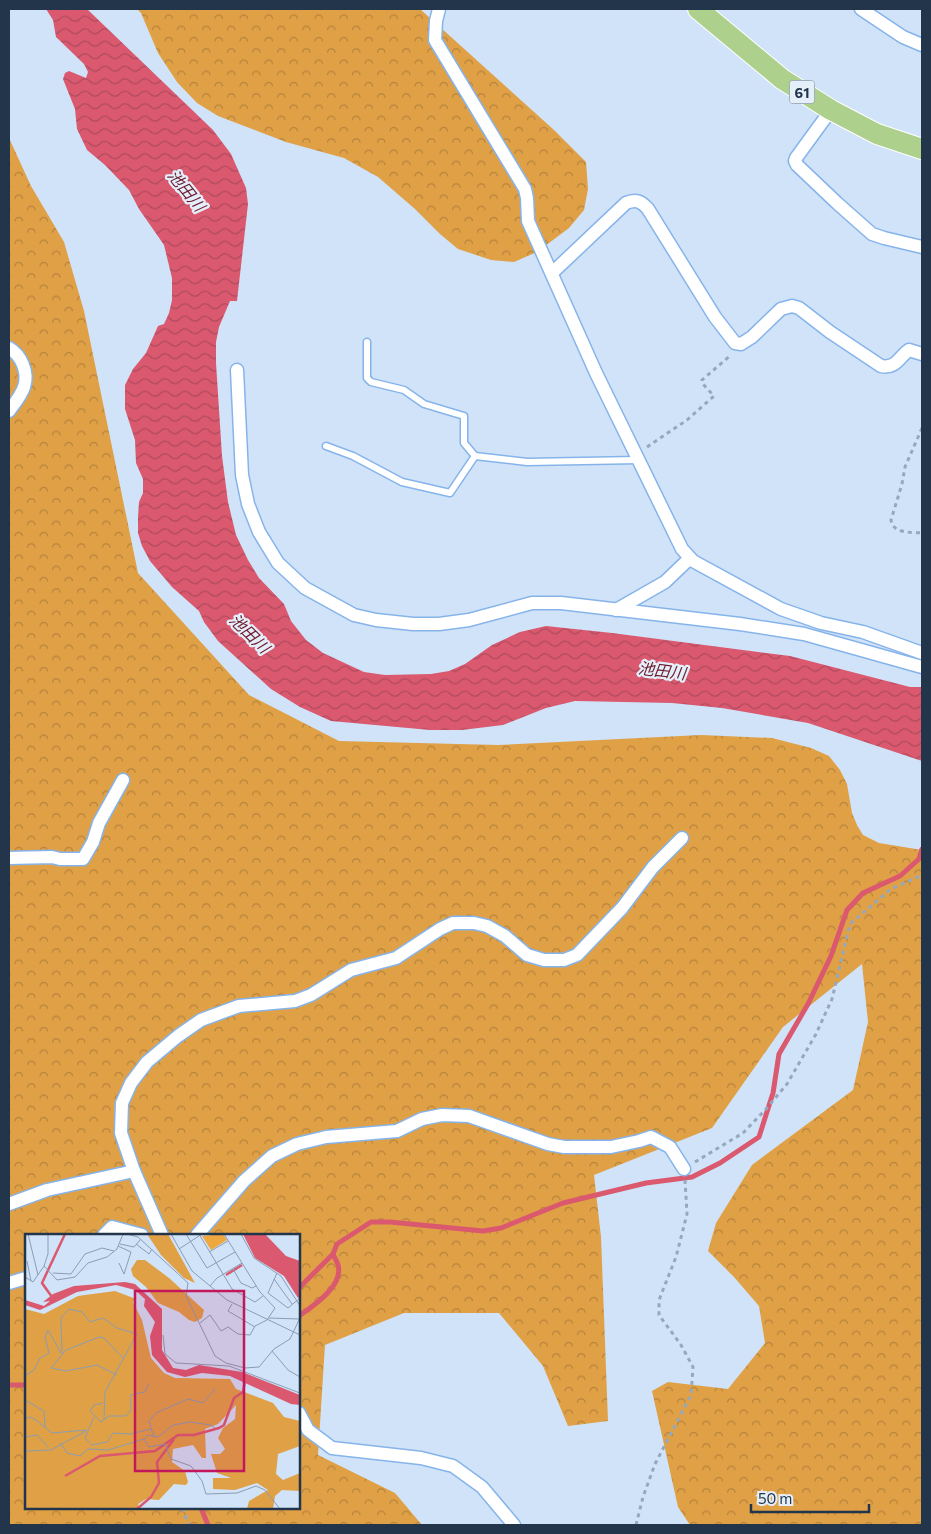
<svg xmlns="http://www.w3.org/2000/svg" width="931" height="1534" font-family="Commissioner,'Noto Sans JP',sans-serif">
<defs>
<pattern id="forest-crowns" width="20" height="18" patternUnits="userSpaceOnUse" patternTransform="scale(1.25)"><rect width="20" height="18" fill="#e0a046"/><path d="M2 6a3 3 0 1 1 6 0M12 15a3 3 0 1 1 6 0" fill="none" stroke="#b5833c"/></pattern>
<pattern id="water-waves" width="16" height="10" patternUnits="userSpaceOnUse" patternTransform="scale(1.25)"><rect width="16" height="10" fill="#da596f"/><path d="M0 5q4-4 8 0t8 0" fill="none" stroke="#b04a5d"/></pattern>
</defs>
<rect width="100%" height="100%" fill="#d0e3f9"/>
<g fill="url(#forest-crowns)" fill-rule="evenodd">
<path d="M137 9H420L554 130 586 162 588 189 584 210 569 228 537 252 514 262 491 260 458 249 440 234 415 209 378 177 344 158 286 142 218 116 197 103 177 82 158 53 141 13Z"/>
<path d="M9 138 31 186 64 242 84 311 138 573 249 695 339 741 498 745 701 735 772 738 811 748 829 756 840 770 847 784 852 813 857 825 863 835 879 843 922 850V1525H690L678 1507 652 1391 668 1382 728 1389 765 1343 759 1306 734 1277 708 1251 716 1223 752 1165 853 1090 868 1022 862 964 783 1027 712 1128 594 1175 601 1237 608 1421 568 1426 543 1366 499 1313H404L325 1345 318 1455 395 1493 422 1525H9ZM26 1235H299V1508H26Z"/>
</g>
<path fill="url(#water-waves)" d="M46 9H87L213 130 231 154 246 188 248 204 237 301H230L219 327 216 342V363L222 456 228 502 236 535 248 560 259 578 284 604 291 621 306 640 323 653 364 672 385 675 431 674 449 671 465 664 492 645 520 632 546 626 612 633 790 656 910 687H922V761L808 723 722 708 672 703 575 701 546 708 503 725 462 730H430L331 721 300 707 271 689 218 641 204 622 199 611 172 587 150 561 142 546 138 533V517L139 502 143 493V479L136 463 135 440 125 409V385L133 369 146 353 158 326 164 324 169 313 172 300V278L164 245 139 209 129 190 105 165 87 150 77 129 75 109 63 79 65 73 69 71 86 78 88 72 84 64 56 37 53 20Z"/>
<g fill="none" stroke-linecap="round" stroke-linejoin="round">
<g stroke="#da596f" stroke-width="5">
<path d="M299 1288 333 1254 337 1244 371 1222H390L483 1231 501 1228 563 1203 646 1183 692 1177 720 1163 759 1137 773 1093 779 1054 808 1004 831 956 847 910 863 893 900 876 919 859 922 849"/>
<path d="M299 1316C313 1306 344 1286 338 1265 337 1261 334 1257 333 1254"/>
<path d="M9 1385H26"/>
<path d="M201 1508 208 1525"/>
</g>
<defs>
<g id="lane">
<path d="M367 342V378L371 382 404 390 424 404 464 416V443L475 456 527 462 639 460"/>
<path d="M326 446 353 456 402 482 450 493 475 456"/>
</g>
<g id="street">
<path d="M439 9 436 21 435 40 525 189 527 198 528 221 596 373 682 549 693 561 781 609 821 623 863 632 922 653"/>
<path d="M861 9 903 37 922 45"/>
<path d="M831 110 796 158 795 161 797 165 837 203 872 234 884 238 922 247"/>
<path d="M552 273 626 203C636 199 641 201 648 209L715 317 735 343 741 344 752 337 781 309 792 306 799 308 830 332 881 366C896 369 899 357 909 350L922 354"/>
<path d="M9 348C21 355 29 372 24 387 21 396 14 404 9 411"/>
<path d="M237 370 242 475 248 504 259 532 278 563 305 588 354 615 376 620 413 624H439L469 620 532 603H561L740 624 804 634 922 667"/>
<path d="M616 610 665 582 690 558"/>
<path d="M9 858 52 857 60 859H83L93 842 99 823 123 780"/>
<path d="M9 1204 47 1190 134 1171"/>
<path d="M104 1235 112 1227 142 1235"/>
<path d="M162 1235 134 1171 121 1133 122 1103 131 1083 147 1062 178 1036 201 1020 239 1006 295 1001 311 995 351 970 396 958 440 929 453 923H474L487 926 505 936 527 955 544 960H564L577 955 622 908 653 867 682 838"/>
<path d="M197 1235 244 1181 272 1156 297 1144 326 1137 397 1131 422 1119 442 1115 469 1116 548 1144 564 1147H611L639 1141 651 1137 670 1147 684 1169"/>
<path d="M9 1283 26 1278"/>
<path d="M299 1413 308 1430 332 1448 421 1458 453 1466 482 1487 514 1525"/>
</g>
<path id="primary" d="M698 9 782 79 831 110 877 134 922 149"/>
</defs>
<use href="#lane" stroke="#86b4ea" stroke-width="9"/>
<use href="#street" stroke="#86b4ea" stroke-width="15"/>
<use href="#primary" stroke="#fff" stroke-width="22"/>
<g stroke="#95a8bd" stroke-width="3" stroke-dasharray="4 4" stroke-linecap="butt">
<path d="M922 428 905 467 902 484 891 520C893 534 911 532 922 533"/>
<path d="M647 447 687 420 714 396 702 383V380L731 355"/>
<path d="M695 1162 743 1133 766 1109 787 1084 816 1034 832 999 850 924 891 889 922 875"/>
<path d="M182 1508 189 1525"/>
<path d="M636 1525 643 1497 655 1464 691 1395 693 1367 681 1345 659 1315V1300L676 1257 687 1214 685 1180"/>
</g>
<use href="#lane" stroke="#fff" stroke-width="6"/>
<use href="#street" stroke="#fff" stroke-width="12"/>
<use href="#primary" stroke="#add08d" stroke-width="20"/>
</g>
<g text-anchor="middle" dominant-baseline="central" stroke-width="4.5" stroke-linejoin="round" paint-order="stroke">
<rect fill="#e5effa" stroke="#5c6d7f" stroke-width="1" x="789.5" y="80.5" width="25" height="23" rx="4"/>
<g font-size="14" font-weight="bold" fill="#22354a">
<text x="802" y="92">61</text>
</g>
<g font-size="16" font-style="italic" fill="#6c192b" stroke="#e5effa">
<text transform="translate(187 190) rotate(51)">池田川</text>
<text transform="translate(250 633) rotate(44)">池田川</text>
<text transform="translate(662 670) rotate(7)">池田川</text>
</g>
</g>
<g transform="translate(25 1234)">
<rect width="275" height="275" fill="#d0e3f9"/>
<path d="M122 0H143L170 49 159 44 136 21ZM112 26H120L144 44 179 76 177 84 170 88 164 86 154 78 133 69 121 53 108 42 106 35ZM90 57 111 65 108 68 117 86 126 124 139 139 150 144 205 145 211 155 248 169 259 183 275 187V212L253 220 251 240 258 246 275 239V257L257 256 250 262 248 275H222L224 267 243 256 232 249 210 256 188 255V244H206L192 239 186 220H195L200 215 193 204 198 194 210 185 211 171 193 190 180 195 181 224H177L168 211 148 215 147 228 160 237 163 248 161 251 149 250 134 266 121 265 113 270 115 275H0V75L19 80 53 62Z" fill="#e0a046"/>
<path d="M198 0 202 6 186 16 177 2Z" fill="#efa83f"/>
<path d="M218 0H240L261 22 275 27V62L273 64 259 42 230 24ZM100 48 110 50 137 75V116L148 134 161 136 174 131 217 138 275 161V171L266 170 205 142 177 139 160 143 142 138 127 121 125 102 130 88 119 72 120 65 110 56 91 51 52 58 15 76 0 71V66L19 72 25 67 18 68 28 60 49 52Z" fill="#da596f"/>
<path fill="none" stroke="#da596f" stroke-width="2.5" d="M201 41 217 31M27 63 17 49 40 0M40 242 75 222 130 217 153 201H169L194 194 199 191 209 164 218 158 220 147M112 275 126 263 134 249 132 228 149 205"/>
<path fill="none" stroke="#8a9db3" stroke-width="1" d="M3 0 13 41M102 0 113 3 163 49 161 62 180 101 190 122 201 129 220 134 234 133 249 115 265 105 275 84M146 0 167 37 202 66 275 101M161 0 182 34 210 18M174 0 207 55 230 68 238 62M216 0 229 24 256 42 275 72M95 10 109 13 116 5M111 10 124 20 127 15M93 12 106 18 99 40 94 29M154 15 177 0M184 18 203 7M2 27 6 47M19 32 32 46 50 43 63 29 82 23 92 15 98 0M208 35 216 49 227 54 231 52M28 39 46 40M252 39 243 59 263 74 275 64M46 40 60 20 77 14 89 17M0 43 8 48 19 32 23 20V0M249 45 267 70M185 52 192 44 217 29M207 70 203 77 230 93M244 84 274 85M175 89 185 81 196 97 203 93 213 100 225 101 230 92 242 86 250 74 235 58 199 0M138 101 140 120 151 129 204 132 275 159M247 117 263 136 275 143M37 120 36 84 44 75 57 78 65 88 78 84 92 94 112 100 80 158 79 185M92 141 72 131 41 137 26 134 41 116 74 103 79 104 98 124M0 142 9 136 15 124 24 119 20 103 23 96 36 119M0 166 19 177 20 193M78 169 69 171 65 177 76 188 84 182H101L106 176V161L120 158 124 149M69 183 60 204 67 211 82 208 88 199 105 200 126 195M0 185 5 183 11 186 27 199 62 196M0 203 12 201 23 213M129 203 124 187 131 179 163 165 178 169 190 155M119 205 124 213 140 210 146 225 166 232 177 247 181 260 212 259 231 252 240 256 255 275M35 209 42 219 55 222 63 215 83 216 119 205 123 201 133 203 148 191 165 188 186 191 190 194M0 217 26 216 61 197"/>
<path fill="#c2185b" fill-opacity="0.15" stroke="#c2185b" stroke-width="2.5" d="M110 57H219V237H110Z"/>
<rect width="275" height="275" fill="none" stroke="#22354a" stroke-width="2.5"/>
</g>
<rect width="931" height="1534" fill="none" stroke="#22354a" stroke-width="20"/>
<path d="M751 1504v8h118v-8" fill="none" stroke="#22354a" stroke-width="2.5"/>
<text x="758" y="1504" font-size="15" fill="#22354a" stroke="#e5effa" stroke-width="4" paint-order="stroke">50 m</text>
</svg>
